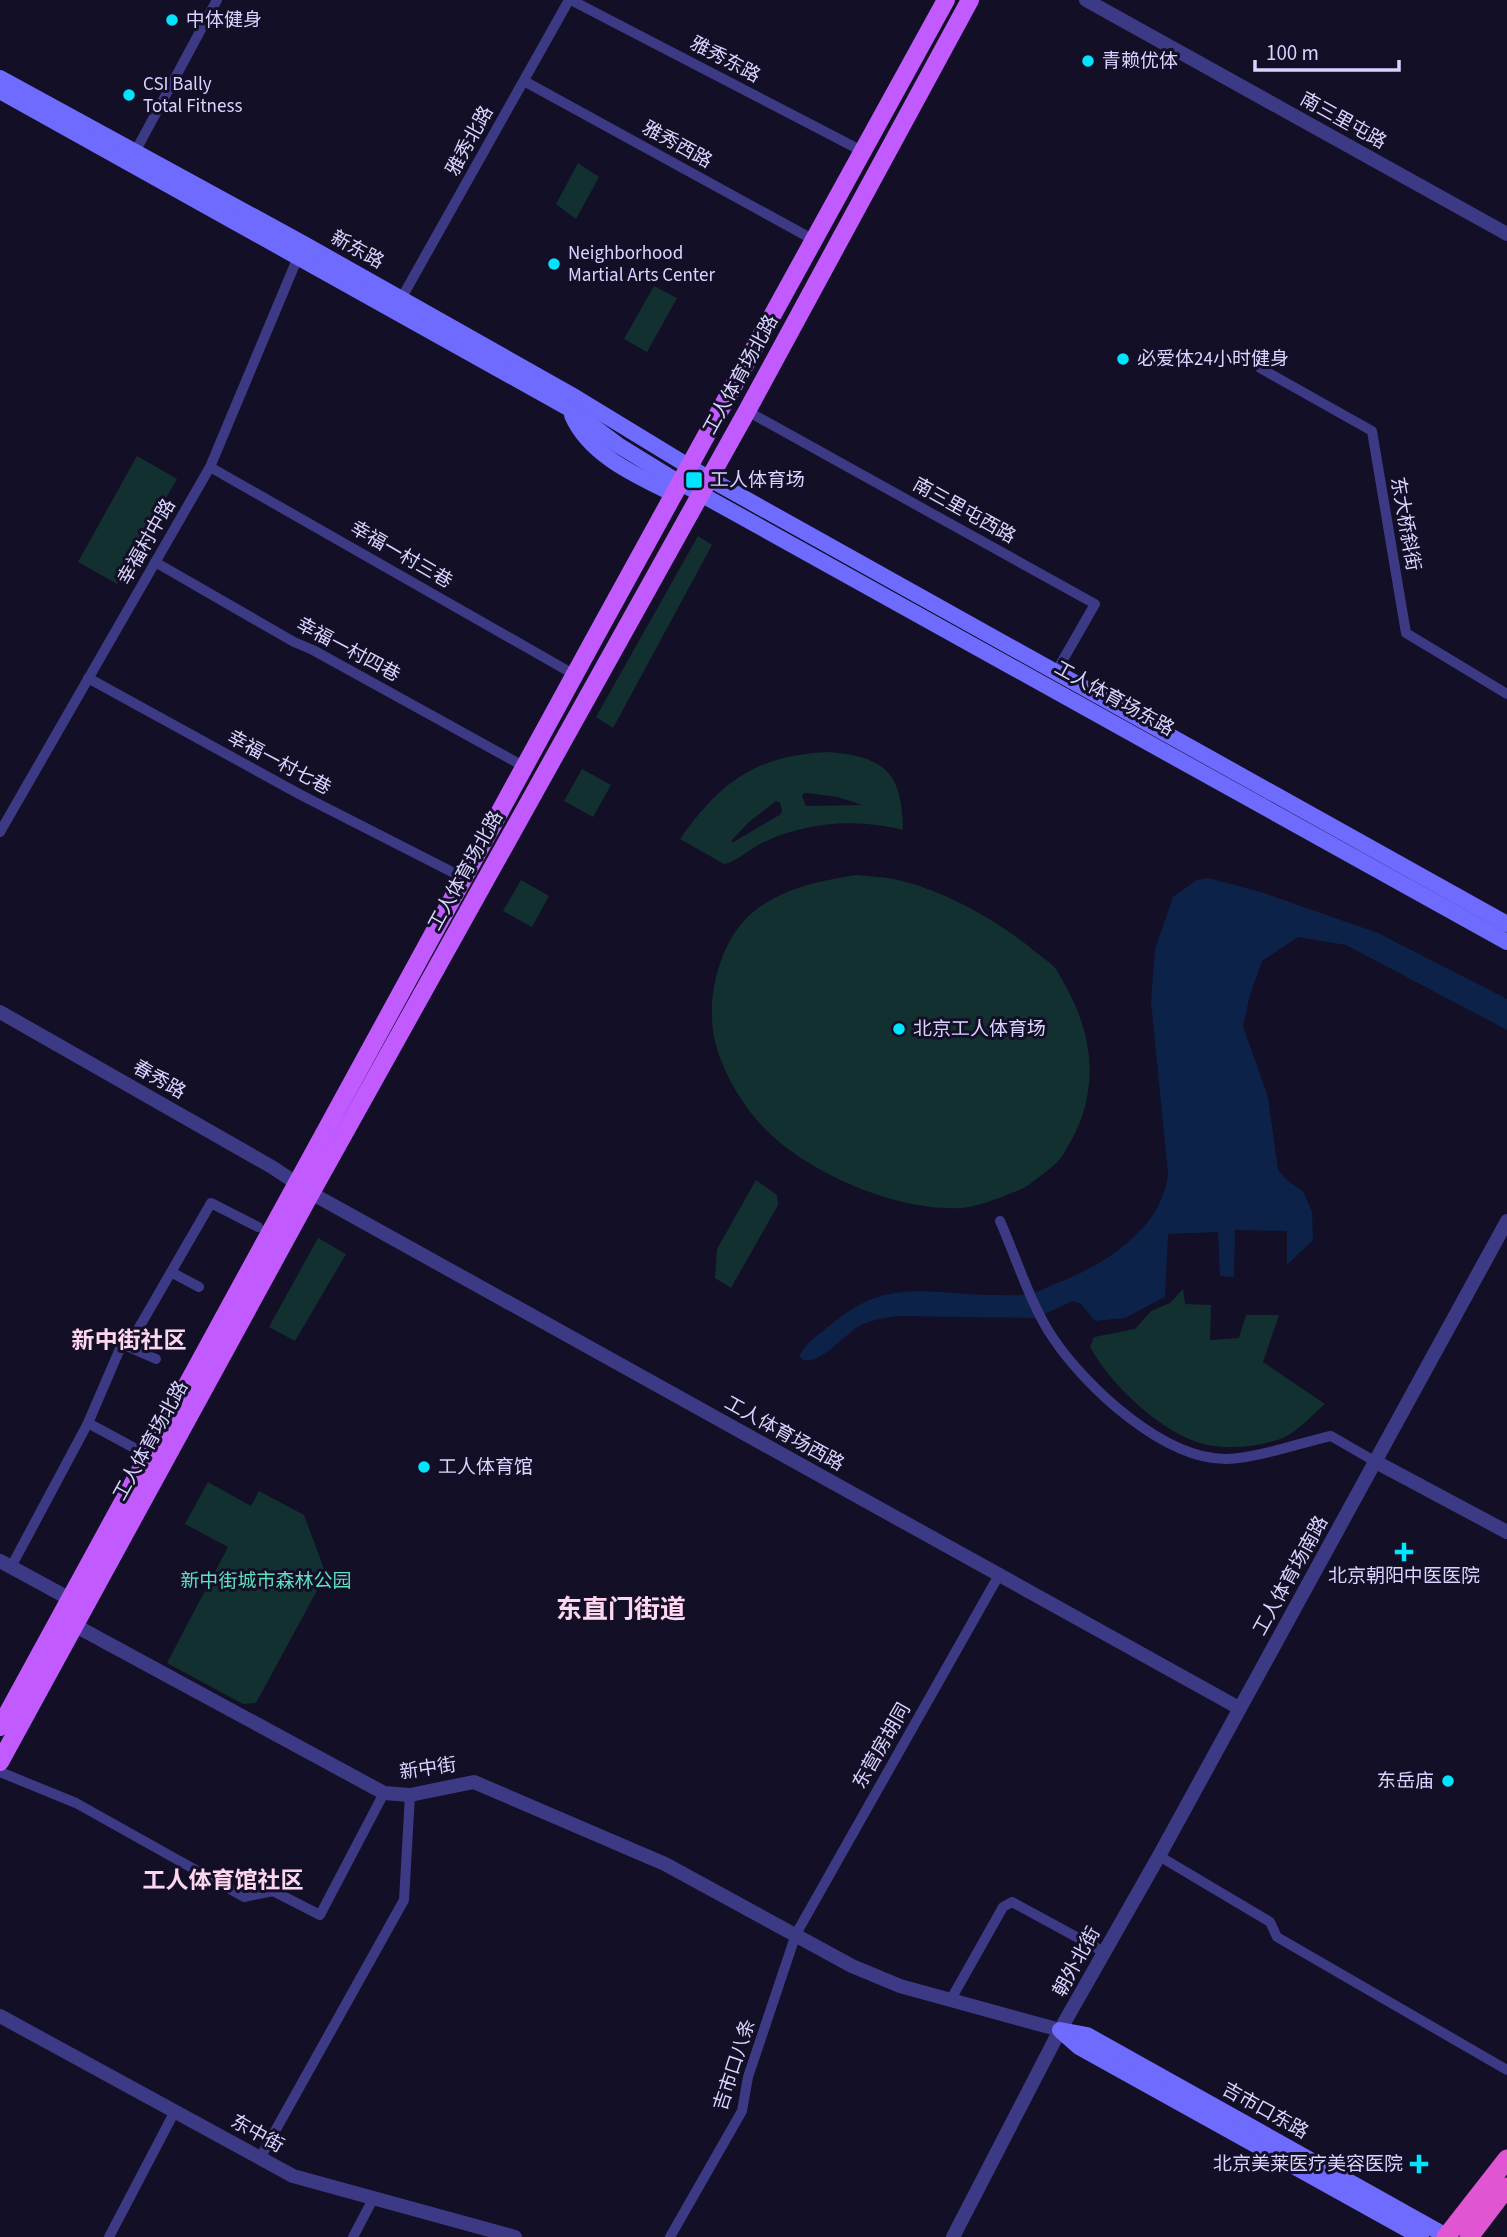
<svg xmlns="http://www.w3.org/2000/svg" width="1507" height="2237" font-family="'Source Sans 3','Noto Sans SC',sans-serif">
<rect width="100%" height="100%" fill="#130f26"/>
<g fill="#12302f" fill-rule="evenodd">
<path d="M578 163 599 177 576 219 556 204Z"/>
<path d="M654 286 677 298 647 352 624 339Z"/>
<path d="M137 456 177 479 117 584 78 562Z"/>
<path d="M698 536 712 545 613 728 596 717Z"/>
<path d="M829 752C887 757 902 774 903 830 857 818 805 822 762 843 752 848 734 863 724 864L680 839C721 781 757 755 829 752ZM808 793 838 797 862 805 806 806 802 796 804 793ZM776 801 780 803 782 811 781 814 732 843V840L749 822Z"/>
<path d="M582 769 611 785 593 817 564 801Z"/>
<path d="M856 875C867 876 878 877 889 878 938 887 996 919 1033 950 1040 956 1049 961 1055 968 1059 973 1063 981 1066 987 1094 1037 1099 1090 1071 1141 1067 1147 1064 1155 1059 1160 1052 1168 1042 1174 1034 1181 1025 1189 1014 1192 1004 1196 991 1201 975 1207 961 1208 895 1212 798 1170 756 1119 740 1100 726 1076 718 1052 702 1007 718 937 757 909 787 887 820 881 856 875Z"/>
<path d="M521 880 549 896 532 927 503 911Z"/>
<path d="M756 1180 777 1195 778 1205 731 1288 715 1278 717 1249Z"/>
<path d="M318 1238 346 1254 295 1341 269 1327Z"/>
<path d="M1183 1289 1185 1304 1211 1305 1210 1340 1239 1338 1246 1315H1279L1263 1362 1325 1404C1312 1415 1297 1432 1283 1438 1259 1447 1227 1450 1203 1444 1160 1432 1111 1385 1090 1347L1094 1337 1135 1329 1151 1311 1170 1303Z"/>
<path d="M208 1482 251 1506 259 1491 304 1515 326 1574 256 1703 243 1704 167 1663 228 1547 185 1524Z"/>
</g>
<path fill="#0c2248" d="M1208 878 1261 892 1378 933 1507 999V1030L1346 945 1298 937 1262 961 1250 995 1243 1026 1268 1097 1278 1170 1289 1182 1303 1191 1312 1212 1313 1240 1287 1265V1231L1235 1230 1234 1277 1220 1276 1218 1232 1168 1234 1165 1297 1125 1318 1095 1321 1081 1304 1073 1301 1036 1318 897 1316C884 1318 871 1320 859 1326 845 1334 812 1374 799 1356 806 1343 821 1332 833 1323 889 1275 934 1296 1000 1295 1009 1295 1018 1296 1027 1294 1037 1293 1047 1287 1057 1283 1104 1265 1163 1229 1168 1173L1151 1001 1155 949 1173 897 1197 880Z"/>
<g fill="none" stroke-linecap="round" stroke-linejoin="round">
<g stroke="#3d3a85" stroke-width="10">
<path d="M571 0 862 151"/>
<path d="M524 81 814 240"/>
<path d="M135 152 217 0"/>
<path d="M401 299 569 0"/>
<path d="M1260 368 1372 431 1406 633 1507 694"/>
<path d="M747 411 1095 604 1056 672"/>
<path d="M210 467 575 675"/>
<path d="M155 562 294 642 313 650 525 767"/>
<path d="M88 678 301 795 456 874"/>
<path d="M0 832 210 467 298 257"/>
<path d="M1000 1221C1016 1257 1031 1306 1053 1338 1086 1387 1164 1460 1227 1459 1257 1458 1300 1443 1331 1436L1376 1462"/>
<path d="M171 1272 199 1287"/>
<path d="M122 1344 156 1359"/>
<path d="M138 1450 88 1423 122 1344 137 1331 211 1203 258 1227"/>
<path d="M11 1567 88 1423"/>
<path d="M0 1772 76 1803 244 1897 273 1891 320 1915 384 1793"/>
<path d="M1159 1856 1270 1922 1277 1937 1507 2070"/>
<path d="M950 2001 1003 1907 1012 1902 1104 1952"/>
<path d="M260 2158 404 1900 410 1795"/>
<path d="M109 2237 175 2111"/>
<path d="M353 2237 373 2199"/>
<path d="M670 2237 742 2111 748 2077 796 1934 999 1575"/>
</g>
<g stroke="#3d3a85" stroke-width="14">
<path d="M1086 0 1507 234"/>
<path d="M0 1012 272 1167 311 1193 1239 1708"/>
<path d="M1376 1462 1507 1532"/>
<path d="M0 1561 70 1599"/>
<path d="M74 1625 384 1793 410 1795 474 1782 665 1864 852 1966 900 1986 1060 2030"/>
<path d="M0 2016 293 2176 515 2237"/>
<path d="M953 2237 1060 2030 1159 1856 1507 1221"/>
</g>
<g stroke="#6f6bff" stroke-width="16">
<path d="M0 78 304 244 575 397 708 478 1507 924"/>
<path d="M0 91 570 409 618 445 670 477 1507 942"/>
<path d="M572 415C589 455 637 476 674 494"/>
<path d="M1060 2030 1087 2035 1448 2237"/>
<path d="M1062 2032 1079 2047 1421 2237"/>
</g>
<g stroke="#c25bff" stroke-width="18">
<path d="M0 1727 598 632 946 0"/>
<path d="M0 1762 311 1193 747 411 970 0"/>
</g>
<g stroke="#e055d1" stroke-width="19">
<path d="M1446 2237 1507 2159"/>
<path d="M1469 2237 1507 2187"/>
</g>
</g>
<g fill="#00e5ff" stroke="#130f26" stroke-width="2.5">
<circle cx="172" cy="20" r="7"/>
<circle cx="1088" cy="61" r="7"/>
<circle cx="129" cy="95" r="7"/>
<circle cx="554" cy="264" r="7"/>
<circle cx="1123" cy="359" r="7"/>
<rect x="685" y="471" width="18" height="18" rx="3.5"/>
<circle cx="899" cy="1029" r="7"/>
<circle cx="424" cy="1467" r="7"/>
<path d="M1400.5 1541.5h7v7h7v7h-7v7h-7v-7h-7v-7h7z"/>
<circle cx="1448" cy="1781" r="7"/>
<path d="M1415.5 2153.5h7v7h7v7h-7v7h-7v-7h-7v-7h7z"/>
</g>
<g text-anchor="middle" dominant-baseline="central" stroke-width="6" stroke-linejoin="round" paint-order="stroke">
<g font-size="19" fill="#d9d4ff" stroke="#130f26" text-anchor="start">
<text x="186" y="20">中体健身</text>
<text x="1102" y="61">青赖优体</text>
<text x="143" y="84">CSI Bally<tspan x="143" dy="22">Total Fitness</tspan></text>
<text x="568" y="253">Neighborhood<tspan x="568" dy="22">Martial Arts Center</tspan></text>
<text x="1137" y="359">必爱体24小时健身</text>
<text x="710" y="480">工人体育场</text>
<text x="913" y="1029">北京工人体育场</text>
<text x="438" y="1467">工人体育馆</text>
<text x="1404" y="1576" text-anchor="middle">北京朝阳中医医院</text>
<text x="1434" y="1781" text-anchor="end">东岳庙</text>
<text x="1403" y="2164" text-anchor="end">北京美莱医疗美容医院</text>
</g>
<g font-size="19" fill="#d9d4ff" stroke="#130f26">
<text transform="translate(725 60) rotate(28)">雅秀东路</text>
<text transform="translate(1343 121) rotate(29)">南三里屯路</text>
<text transform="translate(470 141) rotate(-61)">雅秀北路</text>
<text transform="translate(677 145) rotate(29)">雅秀西路</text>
<text transform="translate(357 250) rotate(29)">新东路</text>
<text transform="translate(741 375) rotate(-61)">工人体育场北路</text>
<text transform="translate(964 511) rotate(29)">南三里屯西路</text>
<text transform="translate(1405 524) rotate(80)">东大桥斜街</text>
<text transform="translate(147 542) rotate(-60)">幸福村中路</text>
<text transform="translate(401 555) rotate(30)">幸福一村三巷</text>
<text transform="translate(348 650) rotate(28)">幸福一村四巷</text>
<text transform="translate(1114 699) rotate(29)">工人体育场东路</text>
<text transform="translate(279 763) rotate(28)">幸福一村七巷</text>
<text transform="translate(466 871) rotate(-61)">工人体育场北路</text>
<text transform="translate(159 1080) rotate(30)">春秀路</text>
<text transform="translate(784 1434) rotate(29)">工人体育场西路</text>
<text transform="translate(151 1441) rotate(-61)">工人体育场北路</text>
<text transform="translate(1291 1576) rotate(-61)">工人体育场南路</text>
<text transform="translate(882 1746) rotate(-60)">东营房胡同</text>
<text transform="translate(428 1769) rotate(-8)">新中街</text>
<text transform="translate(1077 1962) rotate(-61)">朝外北街</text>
<text transform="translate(735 2065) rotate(-72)">吉市口八条</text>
<text transform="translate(1265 2111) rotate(29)">吉市口东路</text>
<text transform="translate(257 2134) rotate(29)">东中街</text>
</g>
<g font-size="19" fill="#5fe0c0" stroke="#130f26">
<text x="266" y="1581">新中街城市森林公园</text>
</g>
<g font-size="23" font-weight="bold" fill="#ffd6f0" stroke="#130f26">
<text x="129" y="1340">新中街社区</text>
<text x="223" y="1880">工人体育馆社区</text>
</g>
<g font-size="26" font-weight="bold" fill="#ffd6f0" stroke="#130f26">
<text x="621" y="1609">东直门街道</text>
</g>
</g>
<path d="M1255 60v10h144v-10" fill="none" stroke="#d9d4ff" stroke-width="3.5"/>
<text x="1266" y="60" font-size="21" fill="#d9d4ff" stroke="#130f26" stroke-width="5" paint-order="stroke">100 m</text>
</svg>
